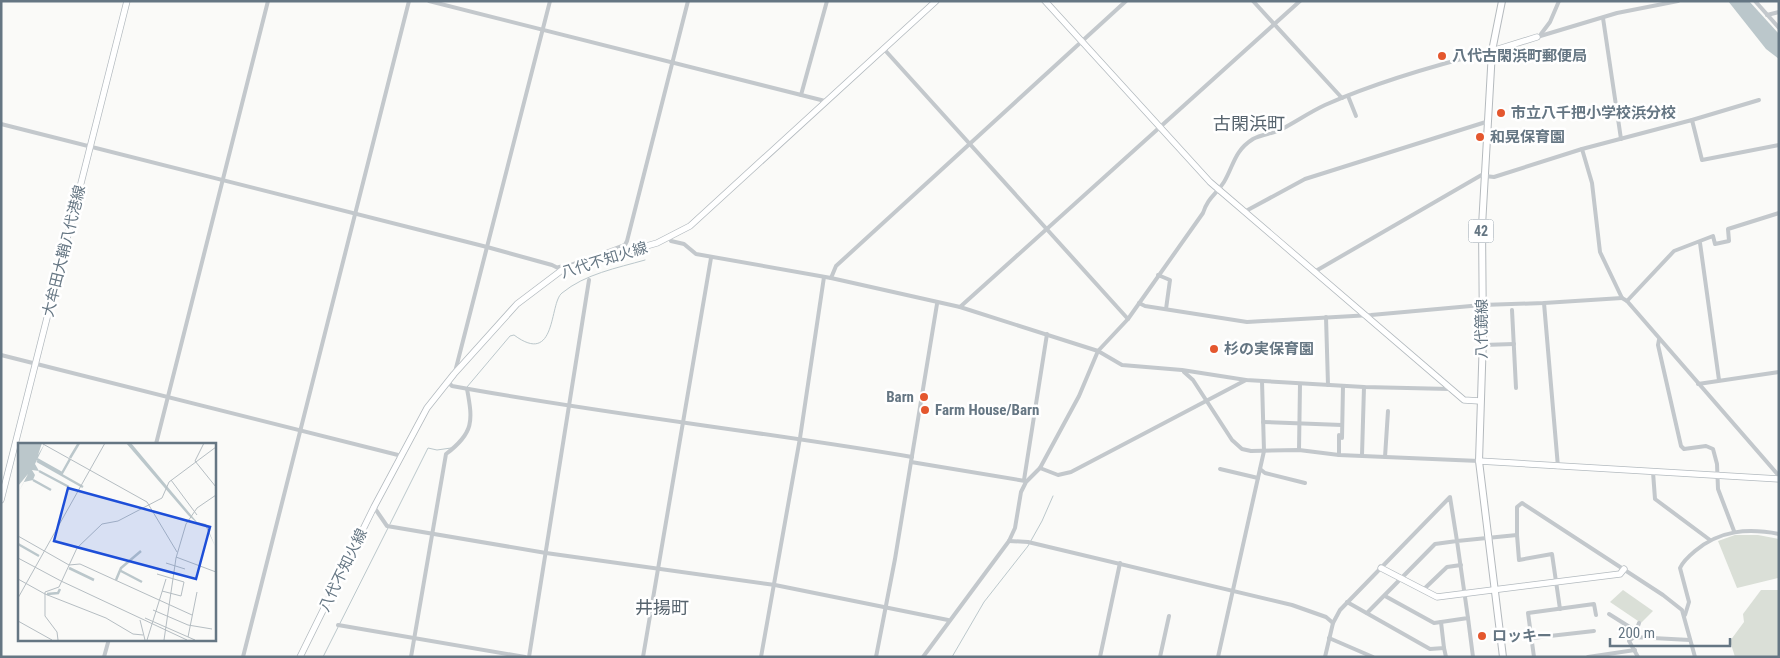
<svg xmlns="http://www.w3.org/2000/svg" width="1780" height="658" font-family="'Roboto Condensed','Noto Sans JP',sans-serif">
<rect width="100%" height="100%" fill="#fafaf8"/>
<g fill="#dadfd7">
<path d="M1735 535H1758L1779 539 1778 578 1737 588 1718 541Z"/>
<path d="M1623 590 1653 611 1641 623 1610 602Z"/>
<path d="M1761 590H1779V657H1735L1730 641 1744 622 1743 614Z"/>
</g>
<path fill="#bbc7cb" d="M1728 1H1749L1779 34V59L1766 49Z"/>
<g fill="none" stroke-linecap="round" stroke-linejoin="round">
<g stroke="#bbc7cb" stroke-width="1">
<path d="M467 387 510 336 514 335C557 367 549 303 562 293 585 274 617 268 645 260"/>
<path d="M390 524 428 448 437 450 451 448"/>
<path d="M323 657 388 528"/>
<path d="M952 657 984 602 1028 546 1042 521 1053 496"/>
</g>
<defs>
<g id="secondary">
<path d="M1045 1 1210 182 1464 400 1480 401"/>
<path d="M1492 51 1537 37"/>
<path d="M1479 461 1779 479"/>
<path d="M1 500 127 1"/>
<path d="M1381 568 1437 597 1620 574 1624 569"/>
<path d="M300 657 374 507 427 408 454 374 517 304 562 270 657 243 690 226 936 1"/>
</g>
<path id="primary" d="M1502 1 1492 51 1482 226 1483 337 1479 461 1503 657"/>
</defs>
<use href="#secondary" stroke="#b3babf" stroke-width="7"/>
<use href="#primary" stroke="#b5babe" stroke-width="8"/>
<g stroke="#c3c8cc" stroke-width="4">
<path d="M429 1 825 101"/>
<path d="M1253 1 1342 98"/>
<path d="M1755 1 1779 28"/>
<path d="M1767 15 1779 12"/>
<path d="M1603 18 1621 139"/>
<path d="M1541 34 1550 22 1559 1"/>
<path d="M1537 37 1617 13 1678 1"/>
<path d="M883 48 1128 319"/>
<path d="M801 95 827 1"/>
<path d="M1348 96 1356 116"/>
<path d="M1692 120 1759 100"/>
<path d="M1 124 487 247 552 265 562 270"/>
<path d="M1582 149 1592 183 1600 252 1622 298 1627 301 1779 476"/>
<path d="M1485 176 1494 177 1582 149 1692 120 1702 160 1779 145"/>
<path d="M1244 212 1305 179 1489 121"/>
<path d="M670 238 671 241 684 244 696 254 831 278 960 307 1098 351 1122 365 1182 370 1246 380 1364 387 1450 389"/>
<path d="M1700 243 1719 380"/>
<path d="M559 267 571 265 625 245 627 241 688 1"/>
<path d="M1314 272 1485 173"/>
<path d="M1158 275 1170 280 1166 309"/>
<path d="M831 278 836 266 1126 1"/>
<path d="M1627 301 1674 251 1713 236 1715 244 1729 241 1728 229 1779 213"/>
<path d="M1139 303 1145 306 1247 322 1371 315 1482 305 1544 303 1622 298"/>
<path d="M1544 303 1558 467"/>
<path d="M960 307 1300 1"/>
<path d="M1512 310 1516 388"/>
<path d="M1326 317 1328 385"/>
<path d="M1659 340 1658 345 1681 446 1684 449 1706 446 1713 449 1717 464 1718 489 1734 531"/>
<path d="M1483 345 1514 344"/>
<path d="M1 355 402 456"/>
<path d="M455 372 550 1"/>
<path d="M1184 372 1193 380 1232 440 1242 449 1251 451 1299 450 1339 455 1479 461"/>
<path d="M448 382 452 386C604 414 759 431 912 457"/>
<path d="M1698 384 1779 372"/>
<path d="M1263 422 1342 425"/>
<path d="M1342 438 1343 386"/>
<path d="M156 444 268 1"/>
<path d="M1299 450 1300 384"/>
<path d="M1339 455V435"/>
<path d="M1362 455 1364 387"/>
<path d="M1385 457 1388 411"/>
<path d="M911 462 1025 481"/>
<path d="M1040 468 1058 475 1071 472 1246 380"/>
<path d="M1220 469 1258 478"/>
<path d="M1260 469 1265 473 1305 483"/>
<path d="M1653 472 1655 499 1710 540"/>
<path d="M1024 480 1047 334"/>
<path d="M374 507 387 526 546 553 775 585 948 620"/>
<path d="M1517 535V507L1522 503 1663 595 1682 610 1695 657"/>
<path d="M1009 541 1028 542 1292 605 1326 617 1333 623"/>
<path d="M1423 590 1447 567 1461 565"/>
<path d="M1385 596 1434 623 1441 622"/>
<path d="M1347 602 1430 649 1444 648 1441 622 1468 618 1457 541 1517 535 1519 560 1552 554 1560 609"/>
<path d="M1609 614 1636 631"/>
<path d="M1685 615 1689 602 1680 568C1683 561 1689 556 1695 551 1720 530 1748 528 1779 534"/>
<path d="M1468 618 1473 657"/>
<path d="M338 625 525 657"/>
<path d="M1634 637 1690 640"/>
<path d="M1329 638 1373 657"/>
<path d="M1532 638 1594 631"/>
<path d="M1444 648 1446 657"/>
<path d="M104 657 109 639"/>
<path d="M243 657 409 1"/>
<path d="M411 657 446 454C474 433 473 421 467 389"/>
<path d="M529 657 589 280"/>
<path d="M643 657 711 258"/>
<path d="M761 657 800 438 824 277"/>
<path d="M876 657 895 559 937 304"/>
<path d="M923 657 1009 541 1015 528 1021 492 1026 482 1040 468 1079 396 1098 351 1128 319 1203 213C1208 197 1216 195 1224 182 1234 165 1234 151 1253 139 1262 134 1273 134 1282 129 1297 121 1310 112 1325 105 1379 81 1436 65 1492 51"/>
<path d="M1100 657 1120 563"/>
<path d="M1160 657 1169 616"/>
<path d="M1218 657 1264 451 1262 381"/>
<path d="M1325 657 1333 623 1340 610 1450 497 1457 541 1435 544 1367 613"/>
<path d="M1534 657 1528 613 1594 604 1596 615"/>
<path d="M1588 657 1635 650"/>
<path d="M1638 657 1629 641 1634 637 1639 623"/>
</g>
<use href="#secondary" stroke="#fff" stroke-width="5.5"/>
<use href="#primary" stroke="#fff" stroke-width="6"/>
</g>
<g fill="#e4572e" stroke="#fff" stroke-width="2">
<circle cx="1442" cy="56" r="5"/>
<circle cx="1501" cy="113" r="5"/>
<circle cx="1480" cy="137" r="5"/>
<circle cx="1214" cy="349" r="5"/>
<circle cx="924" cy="397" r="5"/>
<circle cx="925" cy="410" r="5"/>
<circle cx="1482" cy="636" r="5"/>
</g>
<g text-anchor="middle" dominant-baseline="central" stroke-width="5" stroke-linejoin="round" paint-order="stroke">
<rect fill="#fff" stroke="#939fa8" stroke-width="1" x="1468.5" y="219.5" width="25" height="23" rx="4"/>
<g font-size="14" font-weight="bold" fill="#657683">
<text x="1481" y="231">42</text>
</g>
<g font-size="15" font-weight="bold" fill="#657683" stroke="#fff" text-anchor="start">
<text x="1452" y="56">八代古閑浜町郵便局</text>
<text x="1511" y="113">市立八千把小学校浜分校</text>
<text x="1490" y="137">和晃保育園</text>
<text x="1224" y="349">杉の実保育園</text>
<text x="914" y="397" text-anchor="end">Barn</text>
<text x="935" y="410">Farm House/Barn</text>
<text x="1492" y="636">ロッキー</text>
</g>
<g font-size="15" fill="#657683" stroke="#fff">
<text transform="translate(64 251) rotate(-76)">大牟田大鞘八代港線</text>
<text transform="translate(604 260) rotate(-17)">八代不知火線</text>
<text transform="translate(1482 329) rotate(-90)">八代鏡線</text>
<text transform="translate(343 570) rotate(-64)">八代不知火線</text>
</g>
<g font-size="18" fill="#57646e" stroke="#fff">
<text x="1249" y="123">古閑浜町</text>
<text x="662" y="607">井揚町</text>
</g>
</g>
<g transform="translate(18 443)">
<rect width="198" height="198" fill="#fafaf8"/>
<path d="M0 0H24L20 12 27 0 17 21 21 28 14 27 17 32 15 37 6 39 0 50 10 31 0 43ZM108 0H113L179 79 188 81 197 103 187 82 179 80 170 72Z" fill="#bbc7cb"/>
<path fill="none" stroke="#bbc7cb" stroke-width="2.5" d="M52 15 61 0M19 16 44 30M19 18 65 44M21 28 51 44M43 32 52 16M15 37 33 47M0 101 21 113M51 125 76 137M103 128 124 139M98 137 103 125 123 108M29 151 40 150 42 146"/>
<path fill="none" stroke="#b5bdc2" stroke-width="1" d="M186 0 177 18 198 44M25 1 129 59 159 109M153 37 179 72M0 93 51 122 62 121 174 172M158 114 198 129M0 115 43 138 169 197M148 120 167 126M139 131 166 139 163 153 144 148M0 136 27 151 88 175 115 191 125 192M0 155 87 0M135 167 170 182 194 186M127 175 177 197M122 177 127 197M0 178 34 197M170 194 179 149M40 197 39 189 27 173V149L41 144 59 105 84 81 100 78 144 55 151 39 198 4M129 197 148 136M146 197 158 115 168 81 179 65 198 52"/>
<path fill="#1d4ed8" fill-opacity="0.15" stroke="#1d4ed8" stroke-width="2.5" d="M50 45 192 84 178 136 36 98Z"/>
<rect width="198" height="198" fill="none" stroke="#657683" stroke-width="2.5"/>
</g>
<rect width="1780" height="658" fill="none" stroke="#657683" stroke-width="5"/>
<path d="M1610 638v8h120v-8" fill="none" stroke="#657683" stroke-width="2.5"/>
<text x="1618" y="638" font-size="15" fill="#657683" stroke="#ffffff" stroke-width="4" paint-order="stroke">200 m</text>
</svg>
